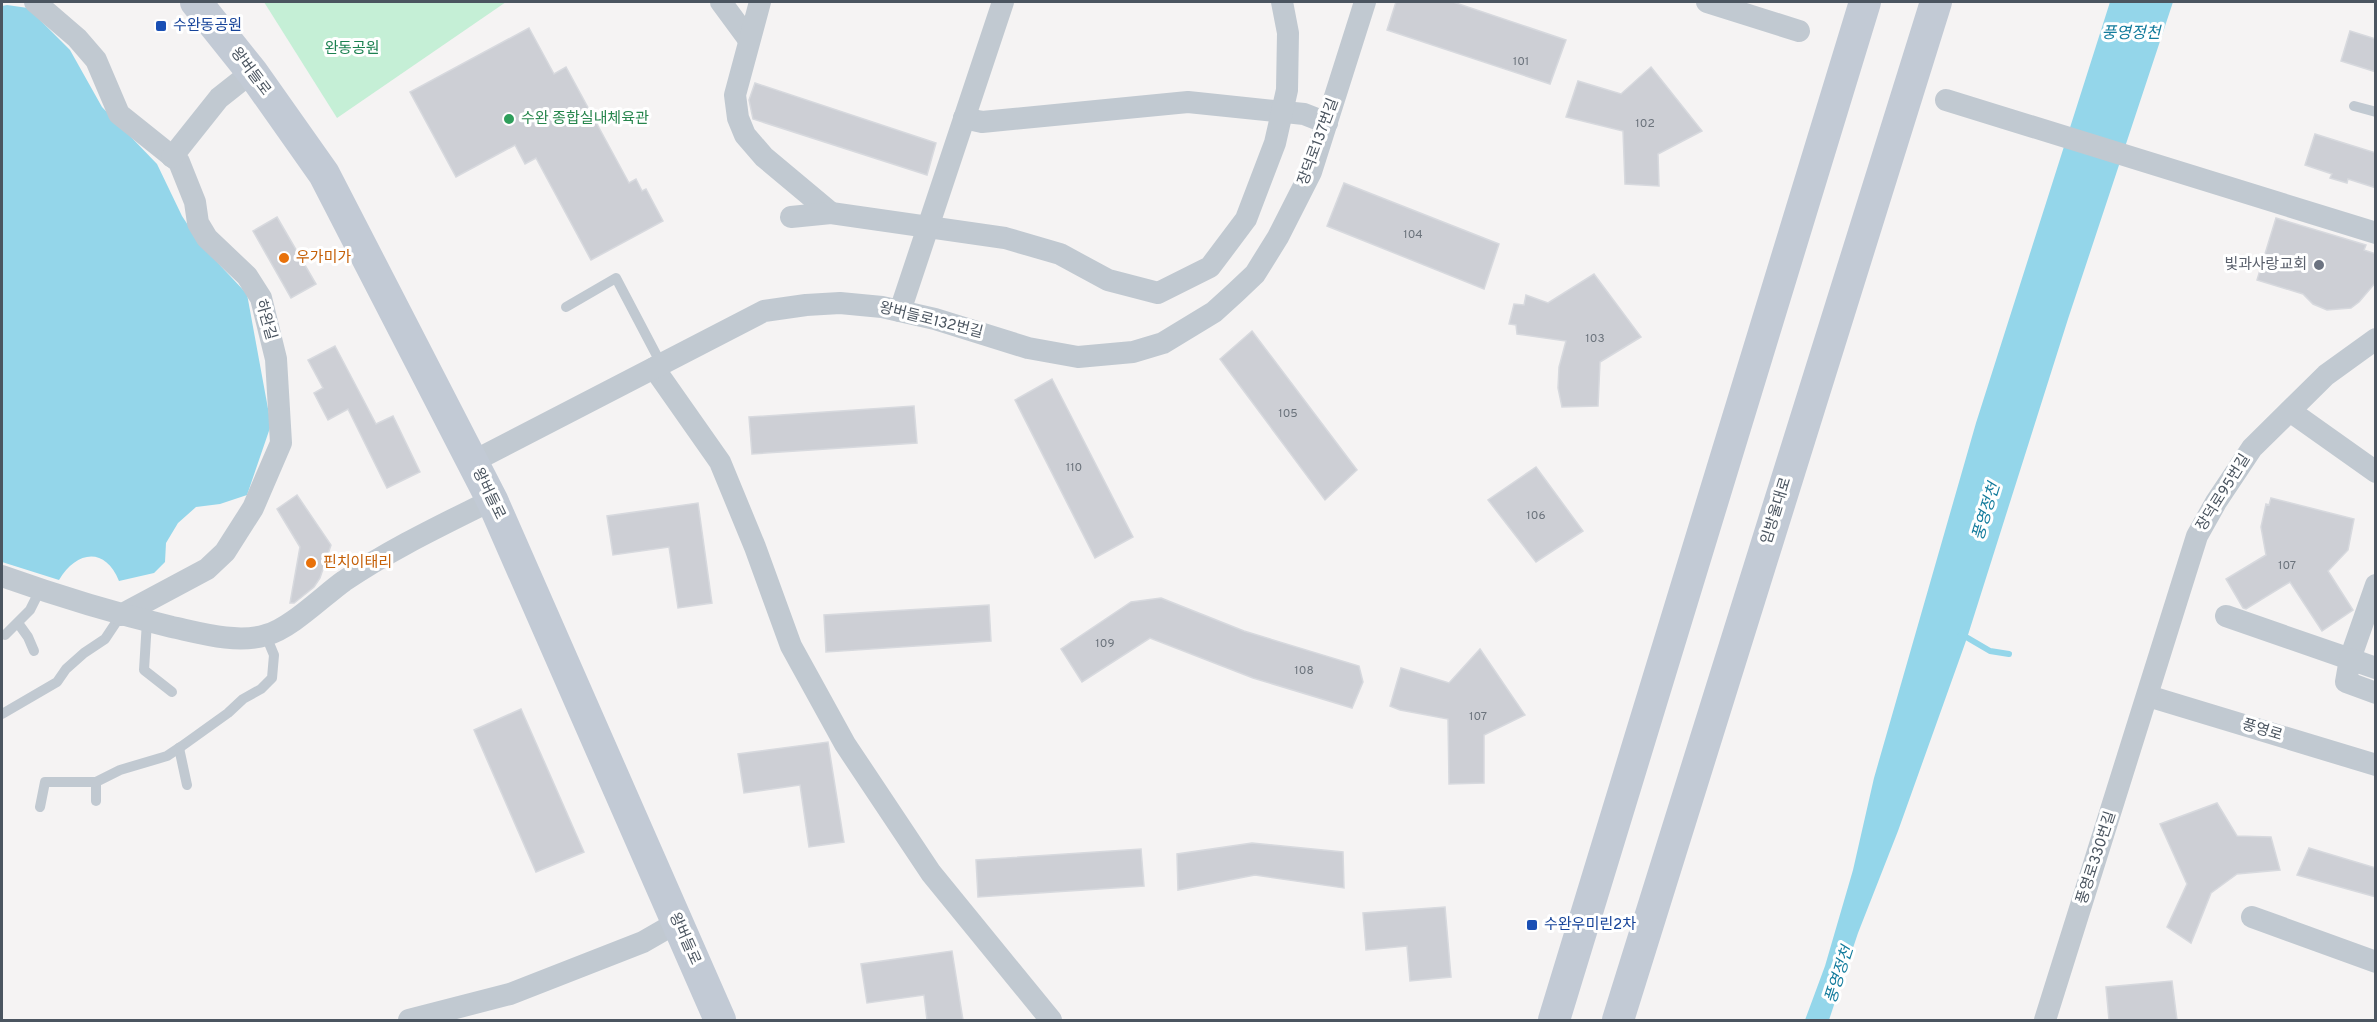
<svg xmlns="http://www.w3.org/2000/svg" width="2377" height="1022" font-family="Overpass,'Noto Sans KR',sans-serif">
<rect width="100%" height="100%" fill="#f5f3f3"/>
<path fill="#c5efd6" d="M264 2H506L337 118Z"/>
<g fill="#94d6ea">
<path d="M2110 2H2173L2068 319 1967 638 1898 831 1858 933 1829 1020H1805L1825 966 1853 870 1874 778 1976 423Z"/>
<path d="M7 5 28 8 70 50 102 107 157 164 182 216 201 245 247 294 271 425 247 495 220 504 196 507 178 523 166 543 165 562 154 573 119 581C105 546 76 551 59 580L2 562V6Z"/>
</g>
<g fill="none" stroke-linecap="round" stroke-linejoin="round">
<path stroke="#94d6ea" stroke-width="6" d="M1961 634 1990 651 2009 654"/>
</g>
<g fill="#cdcfd5" stroke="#d7d9de" stroke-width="1.5">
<path d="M1396 2H1453L1566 40 1550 84 1387 30Z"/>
<path d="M529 28 554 74 566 67 629 183 636 179 642 191 646 189 663 221 591 260 536 158 525 164 515 145 456 177 410 92Z"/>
<path d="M2350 31 2376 39V72L2341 61Z"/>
<path d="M1651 67 1702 131 1658 154 1659 186 1625 184 1623 131 1566 117 1578 81 1621 94Z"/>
<path d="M755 83 936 143 927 175 753 119 749 100Z"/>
<path d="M2315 134 2376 153V188L2348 179 2347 183 2330 178 2332 174 2305 165Z"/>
<path d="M1344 183 1499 244 1484 289 1327 226Z"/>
<path d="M277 217 316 284 291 298 253 231Z"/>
<path d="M2276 218 2366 245 2364 250 2376 254V282L2359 302 2351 308 2327 310 2313 304 2303 294 2257 280Z"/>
<path d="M1594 274 1641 337 1600 362 1598 406 1562 407 1558 388 1559 367 1566 341 1517 334 1516 325 1509 324 1514 304 1524 305 1526 295 1548 303Z"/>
<path d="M1252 331 1357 470 1325 500 1220 359Z"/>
<path d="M335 346 376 424 393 416 420 472 387 488 348 409 328 420 314 393 323 388 308 360Z"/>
<path d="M1052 379 1133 537 1095 558 1015 400Z"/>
<path d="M914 406 917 443 752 454 749 417Z"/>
<path d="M1536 467 1583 531 1536 562 1488 500Z"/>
<path d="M297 495 331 545 320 578 314 587 294 603H290L300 547 277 509Z"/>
<path d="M2271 498 2354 519 2348 550 2328 571 2353 610 2322 631 2290 582 2246 609 2243 608 2226 579 2266 555 2261 527 2266 504 2269 505Z"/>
<path d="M698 503 712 603 678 608 669 547 613 555 607 516Z"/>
<path d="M1161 598 1244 631 1359 666 1363 682 1352 708 1253 678 1150 638 1082 682 1061 649 1131 602Z"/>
<path d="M989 605 991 641 826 652 824 615Z"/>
<path d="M1480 649 1525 715 1484 735V783L1449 784 1448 719 1400 710 1390 706 1401 668 1449 683Z"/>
<path d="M521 709 584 852 536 872 474 730Z"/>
<path d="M828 742 844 842 809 847 800 785 744 793 738 754Z"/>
<path d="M2217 803 2237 836 2271 837 2280 870 2237 874 2211 893 2191 943 2167 927 2187 884 2160 824Z"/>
<path d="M1252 843 1343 852 1344 888 1255 875 1178 890 1177 854Z"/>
<path d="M2309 848 2376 868V897L2297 875Z"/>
<path d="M1141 849 1144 886 978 897 976 860Z"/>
<path d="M1445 907 1451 977 1410 981 1407 946 1366 950 1363 913Z"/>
<path d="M952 951 963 1020H927L924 995 867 1003 861 964Z"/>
<path d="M2172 981 2177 1020H2109L2106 987Z"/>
</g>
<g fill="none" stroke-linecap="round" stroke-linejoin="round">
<g stroke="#c1c9d1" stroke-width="10">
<path d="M2354 106 2376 112"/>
<path d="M566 307 616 278 657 356 654 368"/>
<path d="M147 621 144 670 172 692"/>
<path d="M18 623 28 637 34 651"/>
<path d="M5 635 30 610 40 590"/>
<path d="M2 714 57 682 66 669 84 653 105 639 121 615"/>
<path d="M179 748 187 785"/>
<path d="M96 782V801"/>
<path d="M40 807 45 782H96L120 770 167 756 182 746 228 713 243 699 261 689 272 678 274 655 266 636"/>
</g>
<g stroke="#c1c9d1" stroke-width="22">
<path d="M35 2 77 38 96 60 119 114 179 162 195 202 198 223 207 238 247 276 261 298 276 359 281 443 253 508 225 552 207 569 121 615"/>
<path d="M721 2 749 40"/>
<path d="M760 2 735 95 738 118 745 135 764 157 831 213"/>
<path d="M1707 2 1799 31"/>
<path d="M1946 100 2376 233"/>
<path d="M964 118 982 122 1188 102 1304 114 1327 123"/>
<path d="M172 157 219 98 252 72"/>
<path d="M791 217 831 213 1005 238 1060 254 1108 280 1158 293 1210 267 1246 219 1275 143 1287 90 1288 33 1282 2"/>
<path d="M900 311 1003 2"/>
<path d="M654 368 720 462 755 547 791 646 845 744 931 873 1051 1020"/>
<path d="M2290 411 2376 472"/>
<path d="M472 462 764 311 806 305 840 303 882 307 935 319 1028 348 1078 357 1133 352 1163 343 1214 312 1236 292 1255 274 1278 237 1311 172 1365 2"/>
<path d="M2 576C58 596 114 613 172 627 200 633 237 644 266 635 290 629 323 596 344 581 391 549 442 525 492 500"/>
<path d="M2226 616 2350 659 2376 585"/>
<path d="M2376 668 2350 659 2346 682 2376 693"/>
<path d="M2148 696 2376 765"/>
<path d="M2252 917 2376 962"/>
<path d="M409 1020 510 994 643 942 676 923"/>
<path d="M2045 1020 2197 536 2216 502 2252 448 2326 375 2376 339"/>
</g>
<g stroke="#c2cad5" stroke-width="32">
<path d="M196 2 252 72 324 174 492 500 720 1020"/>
<path d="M1554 1020 1865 2"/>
<path d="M1618 1020 1936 2"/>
</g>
</g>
<g fill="#1a4fb4" stroke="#fff" stroke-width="2">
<rect x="155" y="20" width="12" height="12" rx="3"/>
<rect x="1526" y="919" width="12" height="12" rx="3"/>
</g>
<circle fill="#2e9e5b" stroke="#fff" stroke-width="2" cx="509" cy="119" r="6"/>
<g fill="#e8710a" stroke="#fff" stroke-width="2">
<circle cx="284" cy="258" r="6"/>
<circle cx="311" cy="563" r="6"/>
</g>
<circle fill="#6b7280" stroke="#fff" stroke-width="2" cx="2319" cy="265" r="6"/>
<g text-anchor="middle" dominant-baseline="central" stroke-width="6" stroke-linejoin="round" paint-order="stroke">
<g font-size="12" fill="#6c747d">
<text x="1521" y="62">101</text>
<text x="1645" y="124">102</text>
<text x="1413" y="235">104</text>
<text x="1595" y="339">103</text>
<text x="1288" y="414">105</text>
<text x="1074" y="468">110</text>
<text x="1536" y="516">106</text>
<text x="2287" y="566">107</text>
<text x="1105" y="644">109</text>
<text x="1304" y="671">108</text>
<text x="1478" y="717">107</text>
</g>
<g font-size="15" fill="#164399" stroke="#fff" text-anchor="start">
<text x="173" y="26">수완동공원</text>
<text x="1544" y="925">수완우미린2차</text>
</g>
<g font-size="15" fill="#1c8151" stroke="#fff">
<text x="352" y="49">완동공원</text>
</g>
<g font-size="15" fill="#4b5560" stroke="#fff">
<text transform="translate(250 72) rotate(53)">왕버들로</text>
<text transform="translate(1319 142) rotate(-70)">장덕로137번길</text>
<text transform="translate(265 320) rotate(74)">하완길</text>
<text transform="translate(931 321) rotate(14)">왕버들로132번길</text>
<text transform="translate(2224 493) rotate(-58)">장덕로95번길</text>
<text transform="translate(488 494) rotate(64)">왕버들로</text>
<text transform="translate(1777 511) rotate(-73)">임방울대로</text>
<text transform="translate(2262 731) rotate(17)">풍영로</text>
<text transform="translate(2097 858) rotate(-72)">풍영로330번길</text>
<text transform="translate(684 939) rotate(66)">왕버들로</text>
</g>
<g font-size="15" fill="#27864d" stroke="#fff" text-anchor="start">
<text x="521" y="119">수완 종합실내체육관</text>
</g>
<g font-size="15" fill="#c56008" stroke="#fff" text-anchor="start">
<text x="296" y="258">우가미가</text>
<text x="323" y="563">핀치이태리</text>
</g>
<g font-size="15" fill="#5b616d" stroke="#fff" text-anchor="end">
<text x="2307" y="265">빛과사랑교회</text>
</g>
<g font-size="16" font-style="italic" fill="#127b9c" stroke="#fff">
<text x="2131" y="34">풍영정천</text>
<text transform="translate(1987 512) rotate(-73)">풍영정천</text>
<text transform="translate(1840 975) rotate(-72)">풍영정천</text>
</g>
</g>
<rect width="2377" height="1022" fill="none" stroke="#4b5560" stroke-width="6"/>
</svg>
